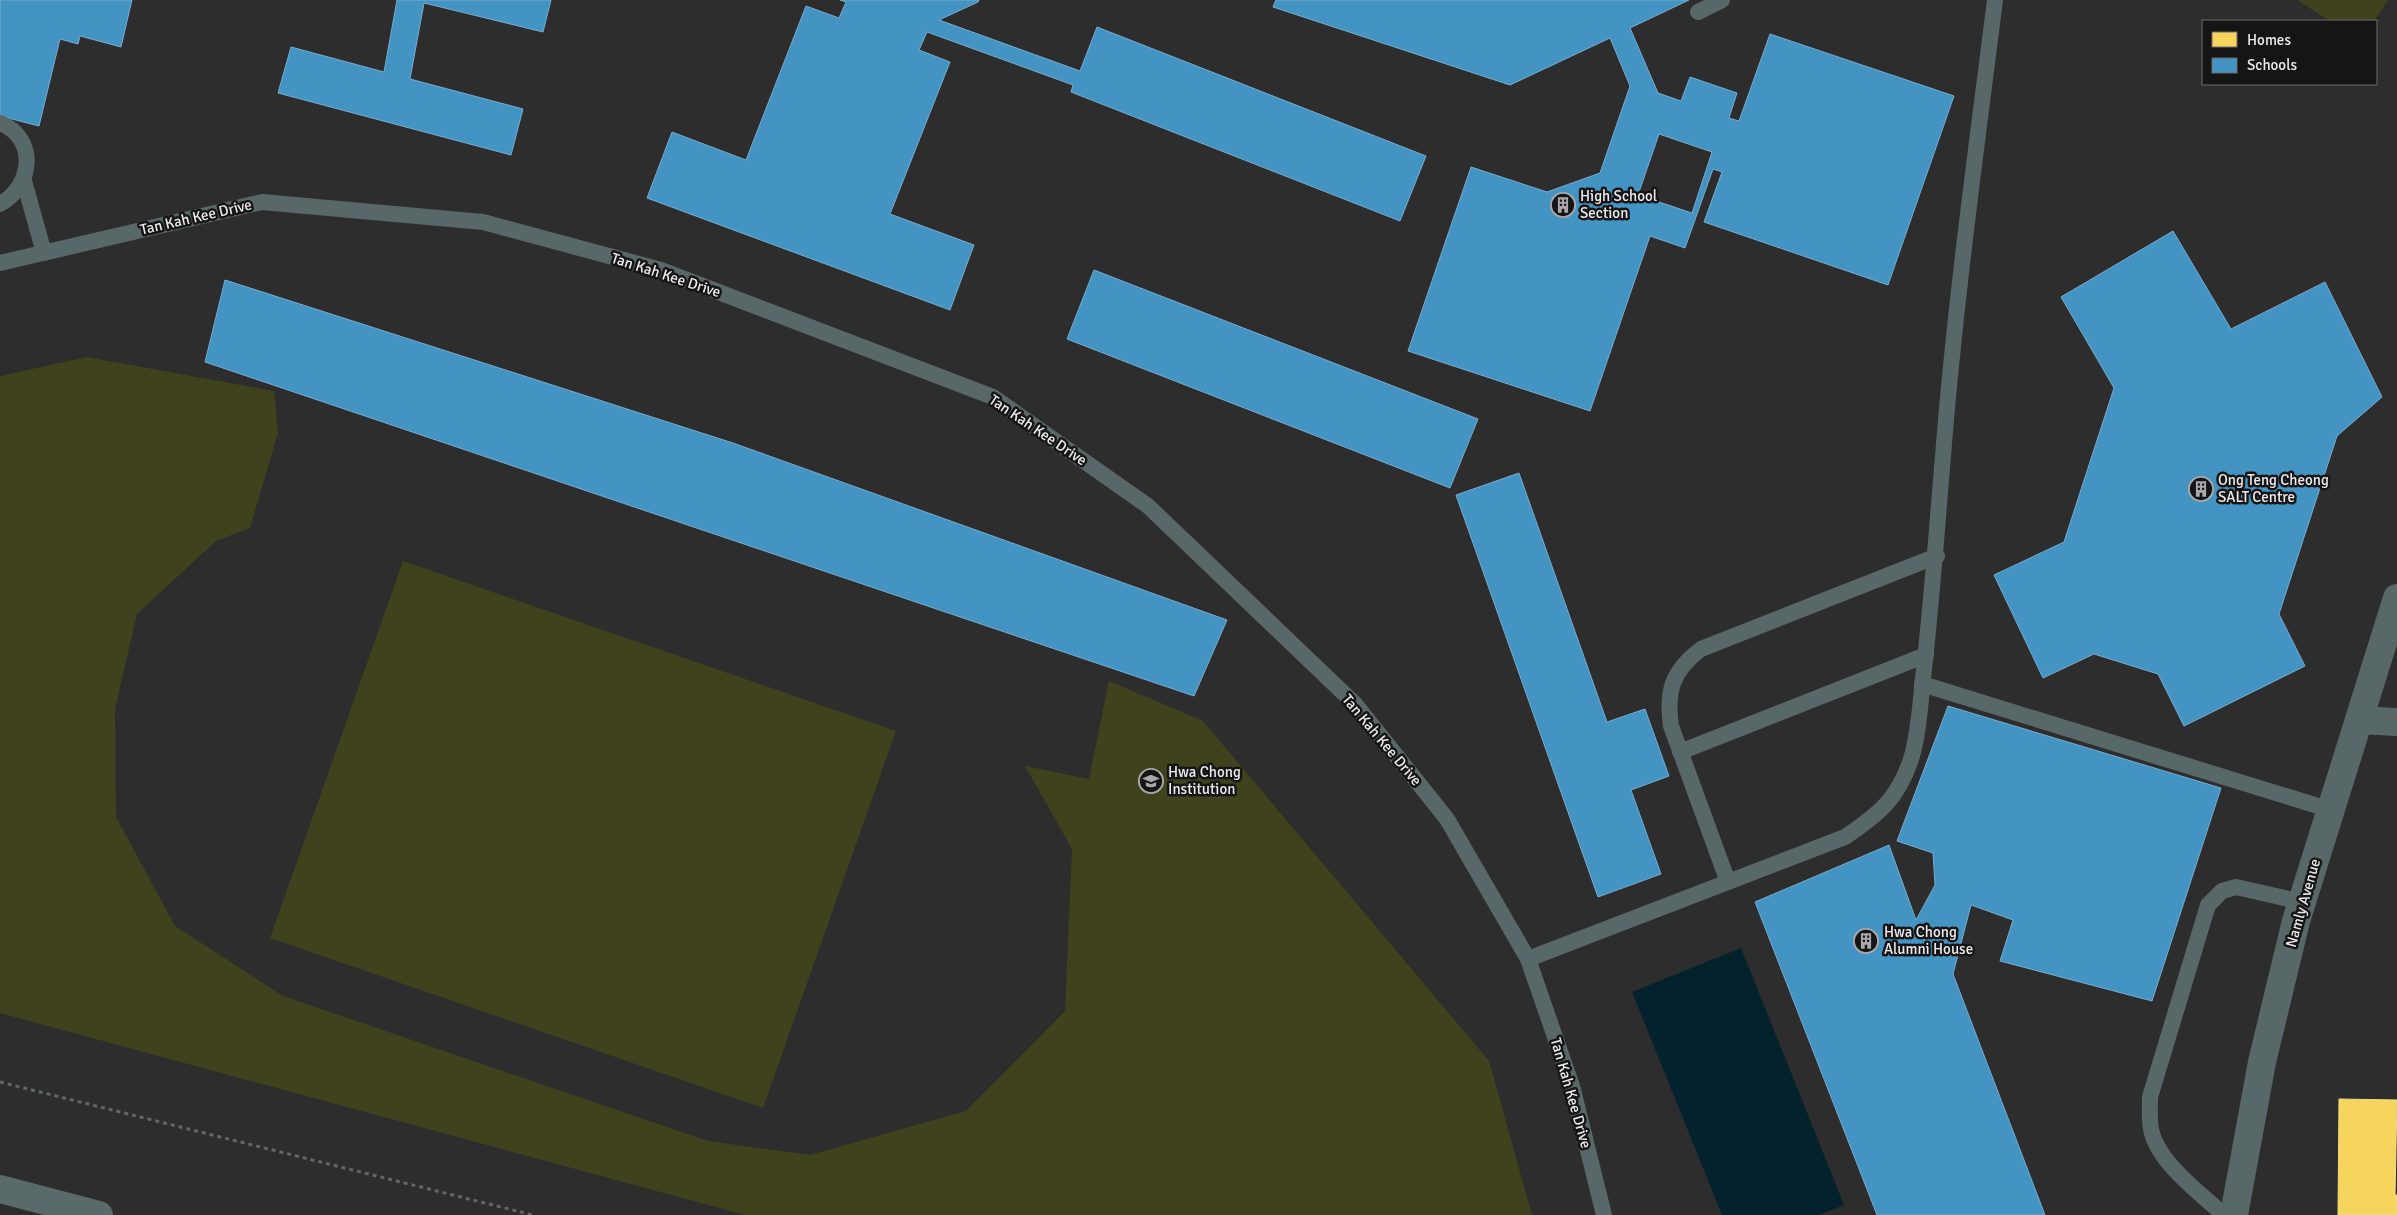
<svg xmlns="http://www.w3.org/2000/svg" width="2397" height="1215" font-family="Signika,sans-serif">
<rect width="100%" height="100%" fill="#2e2d2e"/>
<g fill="#3f421c">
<path d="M2297 0H2388L2374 21H2330Z"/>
<path d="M87 357 274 391 278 433 250 528 216 541 137 614 115 709 116 817 175 926 283 996 708 1141 810 1155 966 1111 1065 1011 1072 849 1025 766 1089 779 1109 681 1203 721 1489 1061 1532 1215H745L0 1013V376Z"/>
<path d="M403 561 896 731 763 1108 270 938Z"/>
</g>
<path fill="#04222d" d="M1741 948 1844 1205 1819 1215H1722L1632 992Z"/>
<path fill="#f6d55c" stroke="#f3db88" d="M2339 1099 2397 1100 2395 1195H2397V1215H2338Z"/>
<g fill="#4393c3" stroke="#76add0" fill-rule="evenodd">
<path d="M0 0H132L121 47 80 36 78 44 60 39 39 126 0 116Z"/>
<path d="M397 0H551L543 32 424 3 410 79 523 109 511 155 278 93 291 47 384 72Z"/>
<path d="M840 0H979L978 2 939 20 1080 71 1097 27 1426 156 1400 221 1071 92 1073 85 927 32 919 50 950 62 890 214 974 245 950 310 647 198 672 132 746 160 806 6 839 18 846 2Z"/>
<path d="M1276 0H1689L1630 28 1658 93 1681 101 1690 77 1737 93 1729 118 1739 121 1770 34 1954 96 1888 285 1704 222 1722 172 1713 169 1685 248 1650 236 1590 411 1408 351 1471 167 1547 192 1600 173 1630 86 1610 38 1510 85 1273 7ZM1659 134 1712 152 1692 213 1638 195Z"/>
<path d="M2173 231 2231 329 2325 282 2382 397 2337 436 2279 614 2305 666 2184 726 2158 674 2094 654 2043 678 1994 575 2064 542 2114 388 2061 297Z"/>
<path d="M1094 270 1478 419 1450 488 1067 339Z"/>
<path d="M225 280 733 443 1227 620 1194 696 205 362Z"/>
<path d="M1519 473 1607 722 1645 709 1669 776 1631 790 1661 874 1598 897 1456 495Z"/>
<path d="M1948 706 2221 788 2152 1001 2000 961 2013 920 1971 905 1953 974 2045 1215H1877L1755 902 1889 845 1916 920 1935 885 1933 853 1897 841Z"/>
</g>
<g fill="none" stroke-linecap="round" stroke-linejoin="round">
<path stroke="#606767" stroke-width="3" stroke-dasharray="4 4" stroke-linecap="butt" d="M0 1082 533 1215"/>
<g stroke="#586767" stroke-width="16">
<path d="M1698 12 1722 0"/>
<path d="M0 123C38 138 33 186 0 204"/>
<path d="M24 181 44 253"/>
<path d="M0 263 262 202 483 222 661 270 993 397 1148 506 1355 704 1447 819 1528 959 1572 1086 1604 1215"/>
<path d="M1922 684 2331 810"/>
<path d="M1680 752 1926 655"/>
<path d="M1728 882 1671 726C1666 691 1672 671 1701 649L1937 556"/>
<path d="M1528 959 1845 837C1879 814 1898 799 1911 759 1919 735 1921 695 1924 669 1932 598 1937 527 1943 456 1955 303 1976 151 1995 0"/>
<path d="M2224 1215C2200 1193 2157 1162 2151 1129 2149 1119 2150 1107 2150 1097L2208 905 2222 891 2236 887 2302 902"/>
</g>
<g stroke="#586767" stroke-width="28">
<path d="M2359 720 2397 722"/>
<path d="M2234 1215 2262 1062 2296 921 2397 598"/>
</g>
<path stroke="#5a6a6a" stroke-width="28" d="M0 1189 99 1215"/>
</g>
<defs>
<symbol id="building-ring" viewBox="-11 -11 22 22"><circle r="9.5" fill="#161516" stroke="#aaa8aa" stroke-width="1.5"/><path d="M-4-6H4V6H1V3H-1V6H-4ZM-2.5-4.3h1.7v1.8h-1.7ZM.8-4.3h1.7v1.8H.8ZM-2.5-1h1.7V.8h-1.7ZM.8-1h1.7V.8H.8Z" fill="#aaa8aa"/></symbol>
<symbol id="university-ring" viewBox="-11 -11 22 22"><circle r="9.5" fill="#161516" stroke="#aaa8aa" stroke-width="1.5"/><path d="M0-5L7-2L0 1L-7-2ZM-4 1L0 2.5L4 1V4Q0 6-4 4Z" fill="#aaa8aa"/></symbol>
</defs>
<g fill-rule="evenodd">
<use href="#building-ring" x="1549" y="191" width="28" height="28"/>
<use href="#building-ring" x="2187" y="475" width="28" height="28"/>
<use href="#university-ring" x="1137" y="767" width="28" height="28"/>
<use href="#building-ring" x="1852" y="927" width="28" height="28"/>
</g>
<g text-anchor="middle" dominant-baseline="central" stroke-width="5" stroke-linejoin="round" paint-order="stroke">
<g font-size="15" fill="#eceaed" stroke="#161516" text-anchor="start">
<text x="1580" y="196">High School<tspan x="1580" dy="17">Section</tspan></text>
<text x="2218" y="480">Ong Teng Cheong<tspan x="2218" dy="17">SALT Centre</tspan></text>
<text x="1168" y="772">Hwa Chong<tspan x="1168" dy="17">Institution</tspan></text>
<text x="1884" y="932">Hwa Chong<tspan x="1884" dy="17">Alumni House</tspan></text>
</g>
<g font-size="15" fill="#eceaed" stroke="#161516">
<text transform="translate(196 217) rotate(-13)">Tan Kah Kee Drive</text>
<text transform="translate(666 275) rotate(18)">Tan Kah Kee Drive</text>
<text transform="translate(1038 430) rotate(34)">Tan Kah Kee Drive</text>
<text transform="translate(1382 740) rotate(50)">Tan Kah Kee Drive</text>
<text transform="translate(2303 903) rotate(-74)">Namly Avenue</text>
<text transform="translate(1571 1093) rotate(74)">Tan Kah Kee Drive</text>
</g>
</g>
<rect x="2202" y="20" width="175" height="65" fill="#161516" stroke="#6c6a6c"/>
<rect x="2212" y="32" width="25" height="15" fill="#f6d55c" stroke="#6c6a6c"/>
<text x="2247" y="45" font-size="15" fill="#eceaed">Homes</text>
<rect x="2212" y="58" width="25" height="15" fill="#4393c3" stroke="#6c6a6c"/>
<text x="2247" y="70" font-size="15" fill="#eceaed">Schools</text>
</svg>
